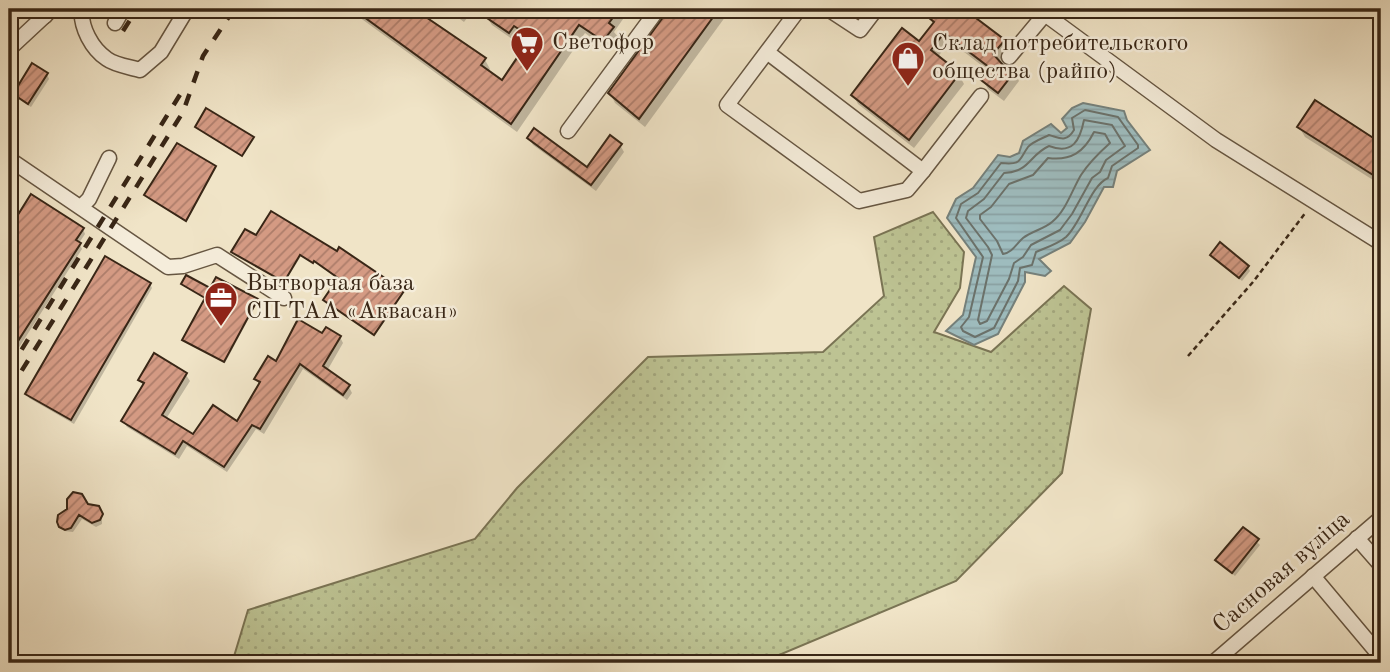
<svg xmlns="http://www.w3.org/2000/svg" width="1390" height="672" font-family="'Old Standard TT',serif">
<defs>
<pattern id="grass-dots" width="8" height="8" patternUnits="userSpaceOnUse" patternTransform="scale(1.75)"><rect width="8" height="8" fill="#bdc393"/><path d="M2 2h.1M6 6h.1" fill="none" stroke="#a3a77e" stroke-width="1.8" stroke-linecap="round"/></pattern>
<pattern id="water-rules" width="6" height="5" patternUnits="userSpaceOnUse" patternTransform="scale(1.75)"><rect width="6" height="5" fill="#9ebcbe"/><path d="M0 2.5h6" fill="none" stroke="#89a1a3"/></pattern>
<pattern id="building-hatch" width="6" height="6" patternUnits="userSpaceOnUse" patternTransform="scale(1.75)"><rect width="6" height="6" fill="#d49a83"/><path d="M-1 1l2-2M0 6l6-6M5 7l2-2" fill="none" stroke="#ad7d6a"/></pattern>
</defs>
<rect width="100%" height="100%" fill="#f0e4c7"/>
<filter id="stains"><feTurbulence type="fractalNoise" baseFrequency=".00286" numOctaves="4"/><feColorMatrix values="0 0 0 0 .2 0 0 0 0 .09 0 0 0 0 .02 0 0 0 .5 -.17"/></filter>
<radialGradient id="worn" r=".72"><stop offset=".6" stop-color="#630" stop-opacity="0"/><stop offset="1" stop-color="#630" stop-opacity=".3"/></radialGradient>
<path fill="url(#grass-dots)" stroke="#7a7454" stroke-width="2" d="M933 212 964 252 960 288 934 332 991 352 1064 286 1091 309 1062 473 956 581 760 663H232L248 610 475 539 517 488 648 357 823 352 884 296 874 237Z"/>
<path fill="url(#water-rules)" stroke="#75807b" stroke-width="2" d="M1083 103 1124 111 1127 120 1150 150 1117 171 1113 187H1104L1085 222 1070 243 1039 259 1051 271 1045 276 1025 272V282L998 334 974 345 946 331 963 315 976 257 947 218 956 199 973 188 998 155 1010 157 1019 153 1023 141 1051 124 1061 133 1067 128 1062 119 1072 108Z"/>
<g fill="#0003">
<path d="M348 9H411L485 60 490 69 488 72 502 82 530 41 520 34 515 41 492 25 486 16 491 9H630L614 32 618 37 608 50 585 33 517 132Z"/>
<path d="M446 9H474L464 22Z"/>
<path d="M672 9H731L645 127 615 103 610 93Z"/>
<path d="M937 9H961L1003 41 1009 50 999 62 1014 72 1019 81 1004 101 988 89 983 80 990 72 950 41 937 58 959 75 964 84 914 148 858 104 853 95 919 44 934 25 930 18Z"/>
<path d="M47 74 49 79 31 107 17 98 15 94Z"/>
<path d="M1315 103 1381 145V185L1305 137 1299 127Z"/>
<path d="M529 138 588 169 620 145 624 152 596 191 533 145Z"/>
<path d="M215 167 187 221 146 195Z"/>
<path d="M32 197 83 229 85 234 79 243 82 249 9 363V233Z"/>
<path d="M257 237 403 292V294L375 335 326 302 340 278 315 261 314 263 301 256 285 282 234 254Z"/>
<path d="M1221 245 1248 267 1250 271 1242 281 1215 259 1212 255Z"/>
<path d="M150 284 152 288 74 424 29 398 27 394Z"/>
<path d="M211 291 258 301 225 363 184 340Z"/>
<path d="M323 335 340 337 343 343 327 371 349 387 352 393 347 400 303 369 264 434 256 429 227 472 187 446 179 459 127 427 123 421 144 386 140 380 155 355 186 375 190 381 166 419 194 437 237 423 260 386 256 379Z"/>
<path d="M9 503 15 514 9 521Z"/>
<path d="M87 505 102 515V524L96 527 82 519 73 532 64 531 61 526Z"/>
<path d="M1243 529 1260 545 1235 576 1217 560Z"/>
</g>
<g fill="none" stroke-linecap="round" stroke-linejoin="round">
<g stroke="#6b716a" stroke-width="2">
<path d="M1085 110 1118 117 1138 145V148L1112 166 1108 178C1090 186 1082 222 1066 237 1058 244 1045 248 1036 252L1032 265 1020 268 1018 281 994 328 975 337 963 331 961 327 969 317 983 257 956 218 961 204 978 193 1001 163C1022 165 1018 161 1028 147 1032 142 1043 138 1049 135 1060 138 1066 143 1074 130L1072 118Z"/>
<path d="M1084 120 1112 125 1125 146 1106 160 1100 172 1092 178 1072 214 1060 230 1031 245 1023 257 1014 263 1009 279 987 321 980 324 978 320 992 255 988 247 966 218 968 211 984 199 1004 173C1030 172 1029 155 1049 146 1073 155 1080 140 1084 120Z"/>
<path d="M1094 132 1105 134 1110 143C1100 152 1088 164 1081 175 1072 190 1066 211 1052 222 1044 229 1032 231 1023 238 1016 244 1013 252 1003 254L997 241 980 219V215L991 207 1009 184 1033 175 1048 158C1071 161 1084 152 1094 132Z"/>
</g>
</g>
<g fill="url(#building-hatch)" stroke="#382616" stroke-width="2">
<path d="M353 9H414L486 58 481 65 502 80 531 37 514 26 509 33 484 16 489 9H619L609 23 614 27 603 41 579 25 511 124Z"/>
<path d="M669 9H719L639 119 608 93Z"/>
<path d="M934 9H964L1005 40 993 54 1003 65 1015 71 998 93 981 80 990 68 944 33 931 50 960 73 909 140 851 95 902 28 919 41 934 22 928 17Z"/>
<path d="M32 63 48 73 28 104 13 94Z"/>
<path d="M1315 100 1381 143V180L1297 127Z"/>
<path d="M206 108 254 137 242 156 195 127Z"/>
<path d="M534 128 587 167 610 135 622 144 591 185 527 138Z"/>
<path d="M177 143 216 166 186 221 144 195Z"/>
<path d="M31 194 84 228 76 240 81 243 9 355V229Z"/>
<path d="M271 211 337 251 339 247 404 291 374 335 323 300 338 278 314 261 313 263 300 255 284 282 231 252 245 229 256 235Z"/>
<path d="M1220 242 1249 266 1239 278 1210 255Z"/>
<path d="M105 256 151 283 71 420 25 394Z"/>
<path d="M186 275 210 288 216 277 258 299 224 362 182 340 205 298 181 284Z"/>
<path d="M298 319 322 333 326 327 341 336 323 366 350 385 343 395 300 364 260 429 252 425 224 467 183 441 175 454 121 421 144 383 138 380 154 353 187 373 162 415 193 434 213 405 237 421 260 382 254 379 268 356 276 361Z"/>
<path d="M73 492 82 494 88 504 99 506 103 514 100 520 92 523 79 515 71 528 65 530 59 527 57 522 58 515 67 509V499Z"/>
<path d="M1243 527 1259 539 1232 573 1215 560Z"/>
</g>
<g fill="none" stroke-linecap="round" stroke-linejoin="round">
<defs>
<g id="minor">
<path d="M29 9 45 16"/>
<path d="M82 9C80 27 92 49 107 59 115 65 130 67 140 70L161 52 187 9"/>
<path d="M828 9 860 30 876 9"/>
<path d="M1038 9 1216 140 1381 243"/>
<path d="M115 23 123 9"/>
<path d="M9 49 52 9"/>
<path d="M767 52 923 171 907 190 859 201 727 105 799 9"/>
<path d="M1009 57 1045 14"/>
<path d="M568 131 658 9"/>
<path d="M9 159 168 267 183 266 217 255 284 298"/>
<path d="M923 171 981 96"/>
<path d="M81 207 89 199 109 158"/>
<path d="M1357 538 1378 562"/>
<path d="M1313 576 1381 657"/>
<path d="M1213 663 1381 518"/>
</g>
</defs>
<use href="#minor" stroke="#665642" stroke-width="17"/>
<path stroke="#382616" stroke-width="2.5" stroke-dasharray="5 3.5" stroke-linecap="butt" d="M1188 356 1253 282 1306 212"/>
<use href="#minor" stroke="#f5eddb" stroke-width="14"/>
<g stroke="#382616" stroke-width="4.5" stroke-dasharray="12 12" stroke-linecap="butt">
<path d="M123 31 137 9"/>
<path d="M9 370 186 85"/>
<path d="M9 391 183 112 203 56 234 9"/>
</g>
</g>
<defs>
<symbol id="supermarket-pin" viewBox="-11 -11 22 30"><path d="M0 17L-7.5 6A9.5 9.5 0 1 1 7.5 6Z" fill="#8f2418" stroke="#f5eddb"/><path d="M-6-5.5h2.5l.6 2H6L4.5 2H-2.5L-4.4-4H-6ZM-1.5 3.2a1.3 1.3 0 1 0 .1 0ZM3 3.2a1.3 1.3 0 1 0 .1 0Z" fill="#fff"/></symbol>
<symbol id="shop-pin" viewBox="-11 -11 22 30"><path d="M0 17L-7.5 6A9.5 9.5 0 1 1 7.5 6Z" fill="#8f2418" stroke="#f5eddb"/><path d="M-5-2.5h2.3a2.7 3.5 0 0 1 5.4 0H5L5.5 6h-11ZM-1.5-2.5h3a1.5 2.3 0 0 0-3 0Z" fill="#fff"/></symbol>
<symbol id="office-pin" viewBox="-11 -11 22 30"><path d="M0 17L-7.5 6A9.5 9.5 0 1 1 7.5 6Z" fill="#8f2418" stroke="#f5eddb"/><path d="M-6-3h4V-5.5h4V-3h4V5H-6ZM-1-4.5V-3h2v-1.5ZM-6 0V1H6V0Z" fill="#fff"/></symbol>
</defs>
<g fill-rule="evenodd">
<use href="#supermarket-pin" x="508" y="24" width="38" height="52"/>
<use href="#shop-pin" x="889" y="39" width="38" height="52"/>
<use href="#office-pin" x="202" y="279" width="38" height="52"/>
</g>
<g text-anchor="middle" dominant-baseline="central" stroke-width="5" stroke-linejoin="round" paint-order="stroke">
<g font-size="24" fill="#382616" stroke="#f5eddb" text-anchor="start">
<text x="552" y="43">Светофор</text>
<text x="932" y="44">Склад потребительского<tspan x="932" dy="28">общества (райпо)</tspan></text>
<text x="246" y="284">Вытворчая база<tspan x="246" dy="28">СП ТАА «Аквасан»</tspan></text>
</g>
<g font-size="24" fill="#382616" stroke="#f5eddb">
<text transform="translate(1282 573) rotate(-41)">Сасновая вуліца</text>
</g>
</g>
<rect width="1390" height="672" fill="none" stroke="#f0e4c7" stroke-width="35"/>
<rect x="10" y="10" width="1369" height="651" fill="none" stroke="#382616" stroke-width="3.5"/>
<rect x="18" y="18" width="1355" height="637" fill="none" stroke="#382616" stroke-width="2"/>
<rect width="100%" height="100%" filter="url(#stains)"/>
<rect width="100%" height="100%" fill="url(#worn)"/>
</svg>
